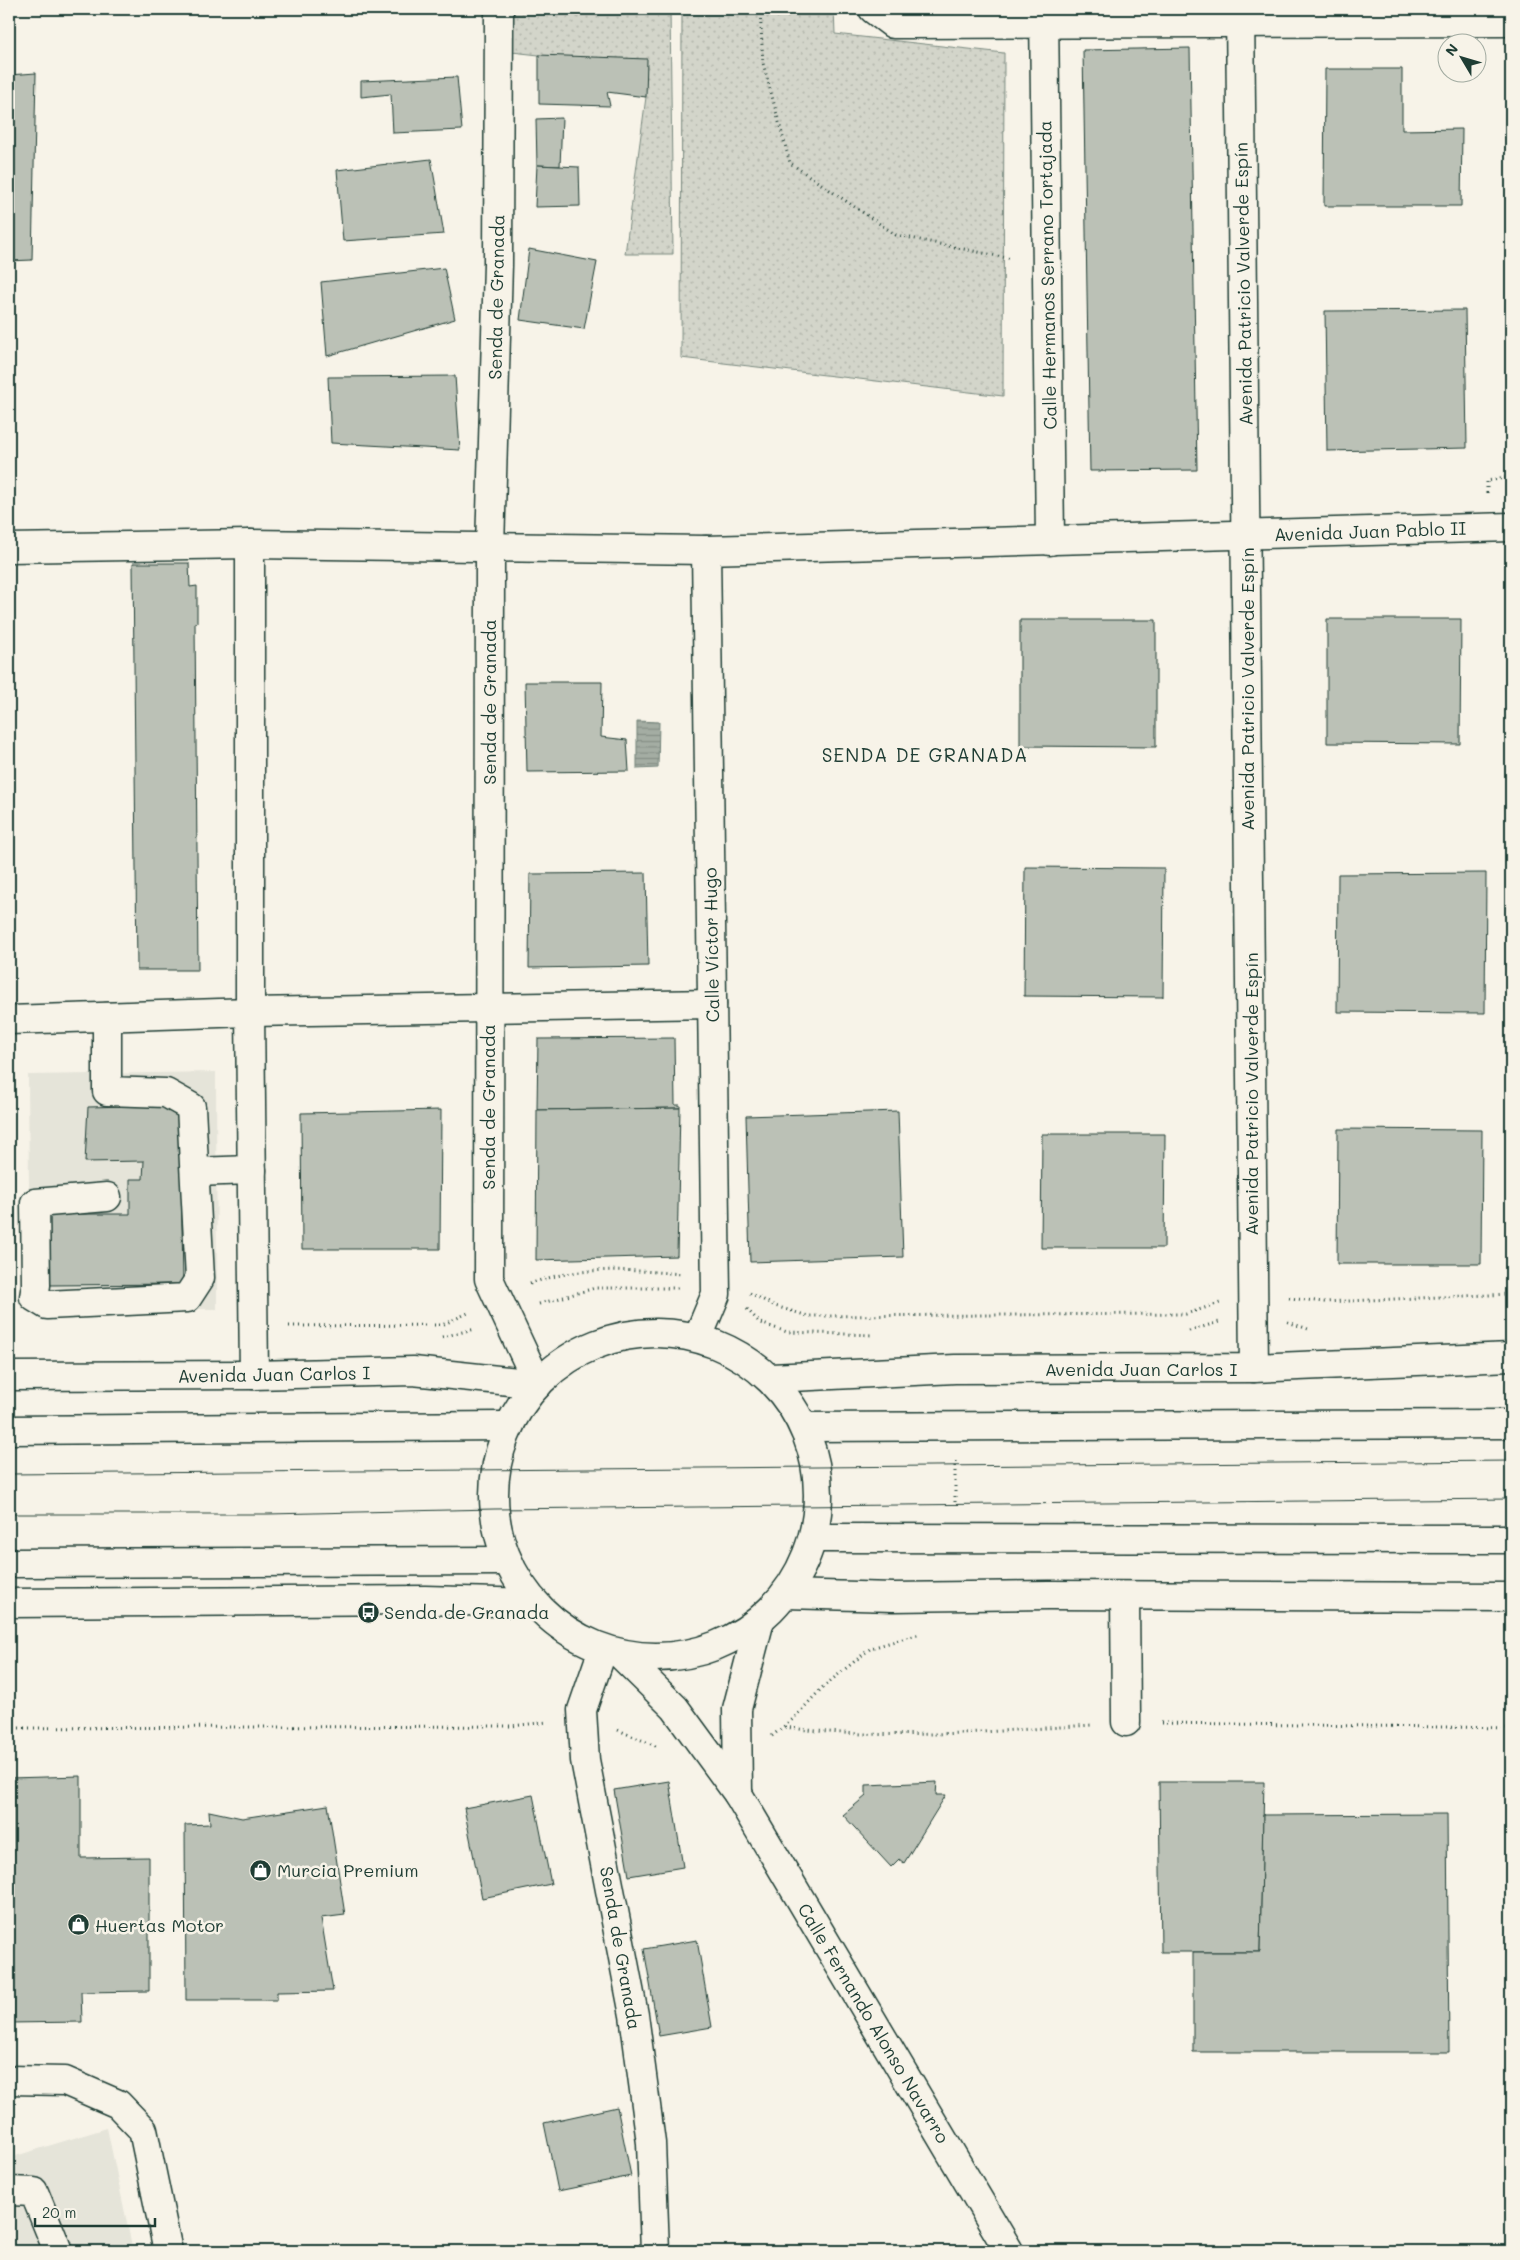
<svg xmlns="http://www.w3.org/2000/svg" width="1520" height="2260" font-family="Mali,sans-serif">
<defs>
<pattern id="grass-dots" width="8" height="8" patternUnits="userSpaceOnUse" patternTransform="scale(1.25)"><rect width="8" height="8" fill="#d3d5ca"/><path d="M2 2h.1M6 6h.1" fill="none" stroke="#b5b8ae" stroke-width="1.8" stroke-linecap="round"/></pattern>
<pattern id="water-rules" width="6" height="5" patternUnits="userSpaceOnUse" patternTransform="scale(1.25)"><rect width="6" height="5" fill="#a4ada3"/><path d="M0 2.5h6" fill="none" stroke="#858e86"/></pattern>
</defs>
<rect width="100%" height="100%" fill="#f7f3e8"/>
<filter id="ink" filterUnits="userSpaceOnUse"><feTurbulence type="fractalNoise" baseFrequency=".02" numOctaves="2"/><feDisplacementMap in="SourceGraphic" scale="10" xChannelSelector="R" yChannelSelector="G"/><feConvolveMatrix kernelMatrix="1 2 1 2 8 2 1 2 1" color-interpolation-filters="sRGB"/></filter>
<g filter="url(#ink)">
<g fill="#e5e4d9">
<path d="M216 1072 217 1309 30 1308 28 1075Z"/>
<path d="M107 2128 133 2251H9V2158Z"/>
</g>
<g fill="url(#grass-dots)" stroke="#79897f">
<path d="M510 9H670L673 254H625L646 97 539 55 512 52Z"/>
<path d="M682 9H834L835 34 1004 53 1003 396 681 358Z"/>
</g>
<path fill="url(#water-rules)" stroke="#6f8077" d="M637 721 659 722 658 768 637 769Z"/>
<g fill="#bbc1b6" stroke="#1f3d34">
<path d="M1190 48 1197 470 1090 471 1083 50Z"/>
<path d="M539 55 647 59 646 97 607 92 610 106 539 104Z"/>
<path d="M1325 69H1402V130L1462 129 1461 206H1324Z"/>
<path d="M36 73 32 260 9 261V75Z"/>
<path d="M457 77 462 130 393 133 391 94 361 97V81Z"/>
<path d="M562 118 560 166 537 165 536 119Z"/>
<path d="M431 159 444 234 343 241 337 170Z"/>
<path d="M537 165 579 167 580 206 535 207Z"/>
<path d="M529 249 597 262 584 329 520 320Z"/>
<path d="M444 268 455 319 327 356 321 282Z"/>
<path d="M1465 310 1467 448 1327 451 1325 311Z"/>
<path d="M455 376 460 450 331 443 328 377Z"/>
<path d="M133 563H189L190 587 197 586V623H195L198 970H137Z"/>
<path d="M1327 619H1461L1460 744 1327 743Z"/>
<path d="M1020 620H1156V747L1020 746Z"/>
<path d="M525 682H602L601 737 627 740 629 771 527 772Z"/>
<path d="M1025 867 1164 868 1163 997 1024 996Z"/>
<path d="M646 873 648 966 529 968 530 874Z"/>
<path d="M1486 873 1485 1013 1337 1012 1338 874Z"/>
<path d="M674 1038 675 1105H680V1108L537 1110 538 1039Z"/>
<path d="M180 1105 183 1284 49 1285 47 1214H130V1179H143L144 1161 85 1162 88 1107Z"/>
<path d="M680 1108 677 1256 536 1260 537 1110Z"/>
<path d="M441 1110 440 1249H302L301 1113Z"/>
<path d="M898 1111 903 1257 750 1262 746 1116Z"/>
<path d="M1338 1129 1482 1130 1481 1264H1337Z"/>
<path d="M1042 1134H1165L1164 1248H1041Z"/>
<path d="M81 1776V1858L149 1857V1991L81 1992 82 2022 9 2023V1778Z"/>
<path d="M669 1781 683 1867 629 1876 614 1790Z"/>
<path d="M937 1782 936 1795H946L904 1863 899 1859 891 1867 843 1815 866 1796V1785Z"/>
<path d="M1159 1782H1264L1260 1952H1161Z"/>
<path d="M533 1795 551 1884 482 1898 464 1808Z"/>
<path d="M328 1805 345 1915 321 1918 333 1991 277 1992V2000H186L185 1825 210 1824 209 1811 242 1818Z"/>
<path d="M1447 1814 1449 2052H1193V1952H1260L1263 1815Z"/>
<path d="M697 1940 712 2027 659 2036 644 1949Z"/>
<path d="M617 2107 631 2176 558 2191 544 2123Z"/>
</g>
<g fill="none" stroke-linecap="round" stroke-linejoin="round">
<defs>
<g id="minor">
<path d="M499 9 498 264 490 548 489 1279 538 1384"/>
<path d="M873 9 893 24H906L1511 22"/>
<path d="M1044 9 1050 541"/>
<path d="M1240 9 1254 1368"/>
<path d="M250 544V1012L254 1375"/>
<path d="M9 548 250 544 706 550 1511 527"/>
<path d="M9 1020 250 1012 712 1004"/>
<path d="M195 1172 252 1170"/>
<path d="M107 1197 35 1203 36 1285 34 1297 47 1305 187 1298 200 1278 191 1107 166 1093 107 1091V1017"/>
<path d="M698 1337 716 1294 706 550"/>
<path d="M9 1376 254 1375 413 1371 538 1384"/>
<path d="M771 1378 955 1369 1254 1368 1511 1357"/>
<path d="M786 1594 893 1597 1049 1595 1511 1597"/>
<path d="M1125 1596 1126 1722"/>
<path d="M9 1603 425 1600 534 1603"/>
<path d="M603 1649 582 1710 585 1760 634 2015 651 2143 655 2251"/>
<path d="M620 1654 675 1708 738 1794 1009 2251"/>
<path d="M738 1794 737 1709 760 1620"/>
<path d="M9 2080 65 2081 118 2104 143 2130 168 2251"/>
<path d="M9 2191 34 2192 58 2251"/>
</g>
<g id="major">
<circle cx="656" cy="1495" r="162"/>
<path d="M805 1427 1511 1424"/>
<path d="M9 1430 505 1426"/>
<path d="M813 1538 1511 1539"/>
<path d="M9 1563 503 1561"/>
</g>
</defs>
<use href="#minor" stroke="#1f3d34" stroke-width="31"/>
<use href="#major" stroke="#1f3d34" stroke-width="31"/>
<g stroke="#1f3d34" stroke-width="3" stroke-dasharray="1 4" stroke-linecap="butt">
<path d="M760 9 763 63 790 163 896 235 1012 259"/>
<path d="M1487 493V481L1511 477"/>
<path d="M530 1284C578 1265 631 1270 682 1274"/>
<path d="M750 1293 775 1306 808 1316 1186 1314 1220 1303"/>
<path d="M1289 1298 1324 1302 1511 1294"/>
<path d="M539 1304 595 1288H680"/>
<path d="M747 1309 760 1323 787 1332 873 1335"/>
<path d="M1288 1322 1308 1329"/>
<path d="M289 1326 442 1325 468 1313"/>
<path d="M1189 1331 1219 1322"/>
<path d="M442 1337 475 1329"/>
<path d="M955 1461V1504"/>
<path d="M1161 1723 1511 1728"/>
<path d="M785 1727C882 1742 994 1731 1092 1725"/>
<path d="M9 1728 511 1726 548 1722"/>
<path d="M618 1730 658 1747"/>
<path d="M772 1736 793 1719 823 1687 871 1648 920 1634"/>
</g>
<use href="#minor" stroke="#f7f3e8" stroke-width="28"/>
<use href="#major" stroke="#f7f3e8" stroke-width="28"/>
<g stroke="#1f3d34" stroke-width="1">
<path d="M9 1474 1511 1461"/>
<path d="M9 1514H268L494 1509 1511 1499"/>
</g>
</g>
</g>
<defs>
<symbol id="bus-disc" viewBox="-11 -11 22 22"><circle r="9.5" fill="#1f3d34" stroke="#f7f3e8"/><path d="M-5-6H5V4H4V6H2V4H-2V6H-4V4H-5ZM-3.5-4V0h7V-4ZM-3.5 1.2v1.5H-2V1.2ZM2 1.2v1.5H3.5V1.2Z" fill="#fff"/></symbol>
<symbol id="shop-disc" viewBox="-11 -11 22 22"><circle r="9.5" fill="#1f3d34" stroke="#f7f3e8"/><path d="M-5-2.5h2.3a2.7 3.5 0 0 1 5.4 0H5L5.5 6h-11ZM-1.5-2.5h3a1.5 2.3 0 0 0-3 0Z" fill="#fff"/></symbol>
</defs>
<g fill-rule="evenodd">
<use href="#bus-disc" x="356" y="1600" width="25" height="25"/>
<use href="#shop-disc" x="248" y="1858" width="25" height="25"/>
<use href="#shop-disc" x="66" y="1912" width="25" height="25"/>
</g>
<g text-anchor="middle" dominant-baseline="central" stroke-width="5" stroke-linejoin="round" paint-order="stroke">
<g font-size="18" fill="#1f3d34" stroke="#f7f3e8">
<text transform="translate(1047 275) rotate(-91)">Calle Hermanos Serrano Tortajada</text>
<text transform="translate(1243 284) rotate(-91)">Avenida Patricio Valverde Espín</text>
<text transform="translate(496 297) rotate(-89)">Senda de Granada</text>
<text transform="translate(1370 531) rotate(-2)">Avenida Juan Pablo II</text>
<text transform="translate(1247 689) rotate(-90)">Avenida Patricio Valverde Espín</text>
<text transform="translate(489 702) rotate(-90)">Senda de Granada</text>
<text transform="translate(711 945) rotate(-91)">Calle Víctor Hugo</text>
<text transform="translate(1251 1094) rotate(-90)">Avenida Patricio Valverde Espín</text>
<text transform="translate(488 1107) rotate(-90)">Senda de Granada</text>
<text x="1141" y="1369">Avenida Juan Carlos I</text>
<text transform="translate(274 1374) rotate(-1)">Avenida Juan Carlos I</text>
<text transform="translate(621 1948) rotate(80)">Senda de Granada</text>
<text transform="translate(874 2023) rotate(59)">Calle Fernando Alonso Navarro</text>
</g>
<g font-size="18" fill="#1f3d34" stroke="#f7f3e8" text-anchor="start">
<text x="384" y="1612">Senda de Granada</text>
<text x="277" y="1870">Murcia Premium</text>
<text x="95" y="1925">Huertas Motor</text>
</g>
<g font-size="19" letter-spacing="1" fill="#1f3d34" stroke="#f7f3e8">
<text x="925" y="754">SENDA DE GRANADA</text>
</g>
</g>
<rect width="1520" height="2260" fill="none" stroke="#f7f3e8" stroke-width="30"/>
<rect x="15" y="15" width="1490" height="2230" fill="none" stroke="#1f3d34" stroke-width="2" filter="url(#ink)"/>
<g transform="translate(1462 58) rotate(308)"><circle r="24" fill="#f7f3e8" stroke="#a1aaa0"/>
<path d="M0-4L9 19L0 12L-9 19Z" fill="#1f3d34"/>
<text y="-8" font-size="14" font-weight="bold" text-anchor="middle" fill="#1f3d34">N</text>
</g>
<path d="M35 2218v8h120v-8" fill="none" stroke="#1f3d34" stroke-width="2.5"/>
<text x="42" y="2218" font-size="15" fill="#1f3d34" stroke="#f7f3e8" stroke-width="4" paint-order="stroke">20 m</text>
</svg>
